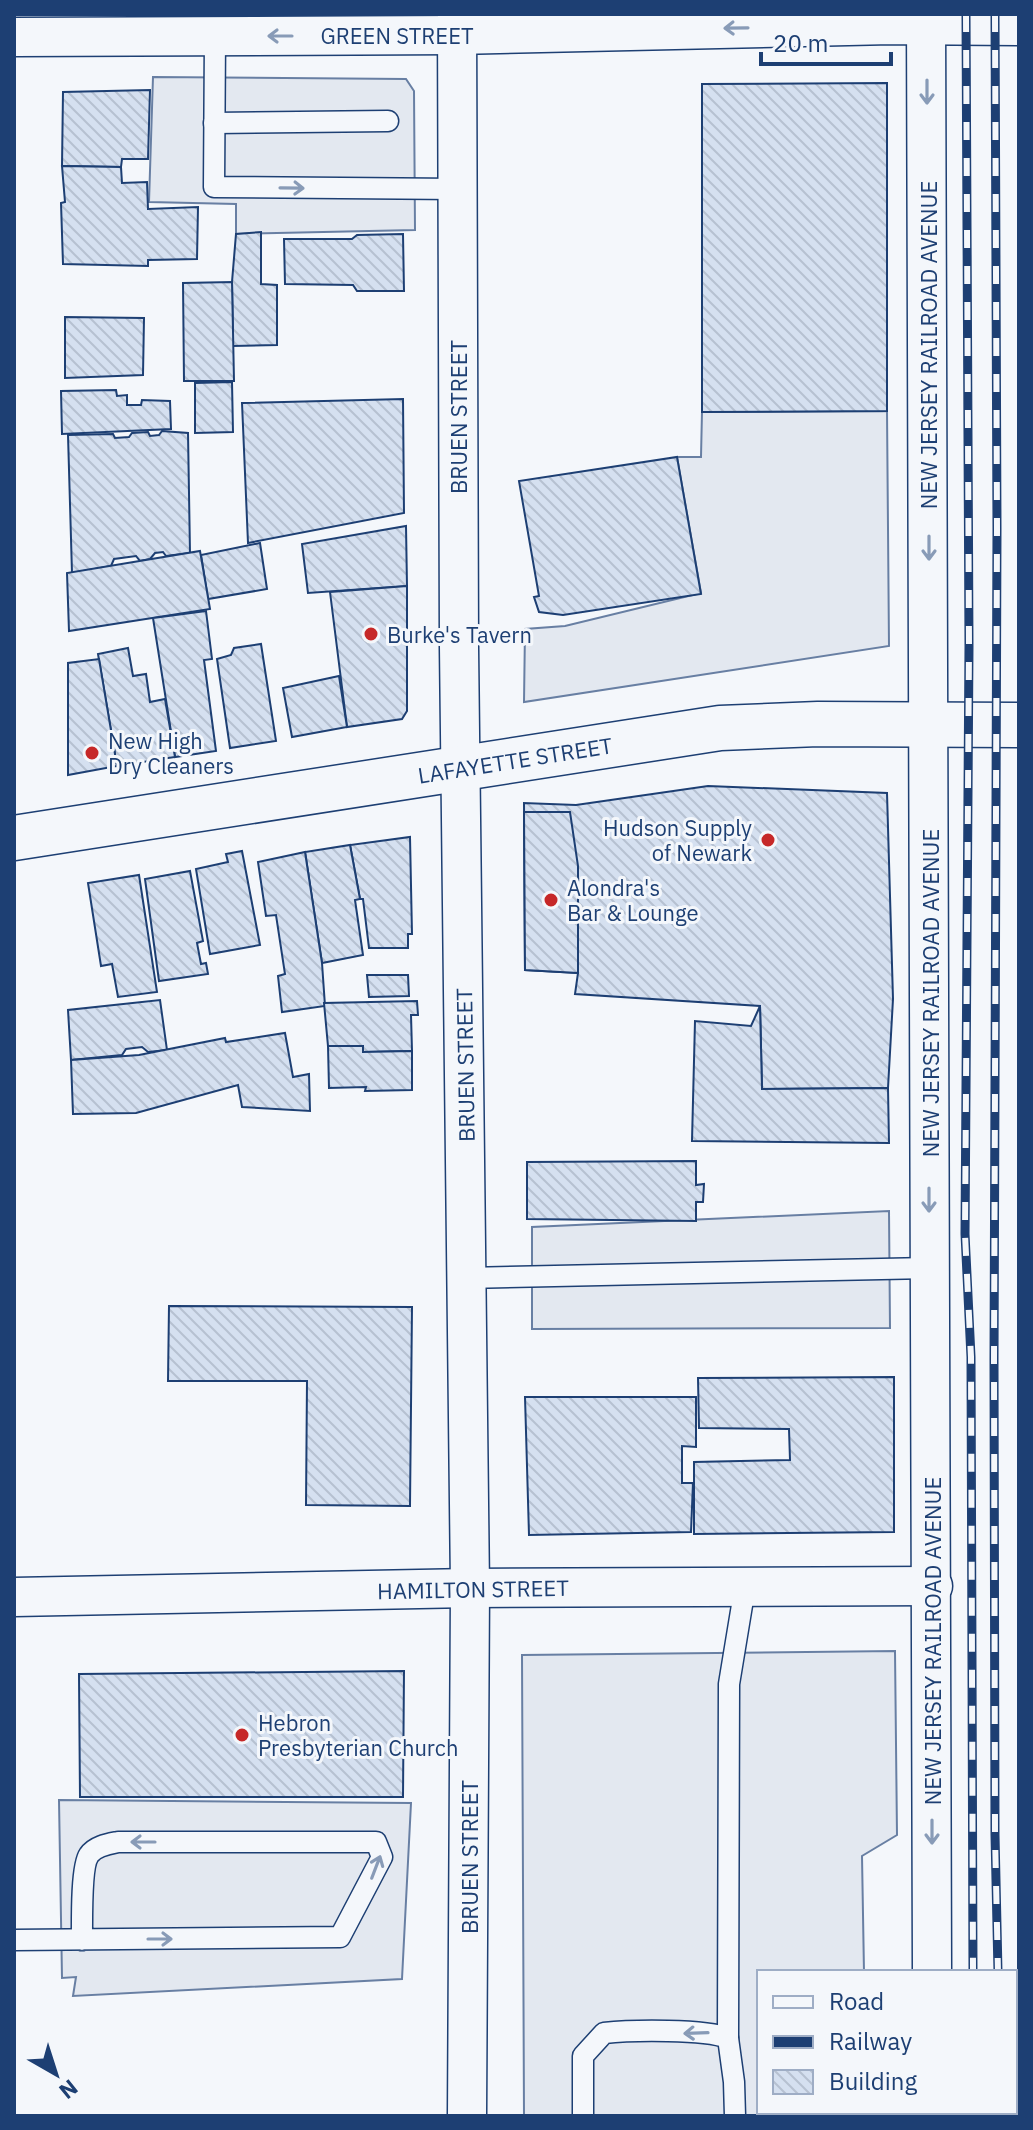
<svg xmlns="http://www.w3.org/2000/svg" width="1033" height="2130" font-family="'IBM Plex Sans',sans-serif">
<defs>
<pattern id="building-back-hatch" width="6" height="6" patternUnits="userSpaceOnUse" patternTransform="scale(2)"><rect width="6" height="6" fill="#d5e0f0"/><path d="M-1 5l2 2M0 0l6 6M5-1l2 2" fill="none" stroke="#b6c1d1"/></pattern>
</defs>
<rect width="100%" height="100%" fill="#f4f7fb"/>
<g fill="#e3e8f0" stroke="#687fa3" stroke-width="2">
<path d="M153 77 406 79 414 91 415 230 236 234V204L149 202Z"/>
<path d="M887 411 889 646 524 702 525 629 565 626 701 593 677 457H701L702 412Z"/>
<path d="M889 1211 890 1328 532 1329V1227Z"/>
<path d="M895 1651 897 1835 862 1856 864 1972H759V2112H899V2116H524L522 1655Z"/>
<path d="M59 1800 411 1803 402 1979 73 1996 76 1977 62 1978Z"/>
</g>
<g fill="url(#building-back-hatch)" stroke="#1d3f73" stroke-width="2">
<path d="M887 83V411L702 412V84Z"/>
<path d="M150 90 148 159H122L121 167 62 166 63 92Z"/>
<path d="M62 166 121 167 122 183 147 182 148 209 198 207 197 259 148 260V266L63 264 61 203 65 202Z"/>
<path d="M261 232V284L277 285V345L233 346 232 282 236 234Z"/>
<path d="M403 234 404 291H357L353 285 285 284 284 239H352L357 235Z"/>
<path d="M232 282 234 381H184L183 283Z"/>
<path d="M65 317 144 318 143 375 65 378Z"/>
<path d="M232 382 233 432 195 433V383Z"/>
<path d="M116 390 117 396 127 395V405H141L142 400 170 401 171 429 62 434 61 391Z"/>
<path d="M403 399 404 513 248 543 242 403Z"/>
<path d="M162 431 188 433 190 553 166 556 163 552 155 553 150 559 140 561 136 556 114 559 111 566 72 573 68 435 113 434 115 438 129 437 132 433 148 432 150 436 159 435Z"/>
<path d="M677 457 701 594 563 615 539 612 534 597 539 596 519 481Z"/>
<path d="M406 526 407 586 308 593 302 544Z"/>
<path d="M260 543 267 589 208 599 201 555Z"/>
<path d="M200 551 210 609 69 631 67 573Z"/>
<path d="M407 586V711L402 719 347 727 330 592Z"/>
<path d="M206 611 212 659 204 660 216 751 175 757 153 618Z"/>
<path d="M261 644 276 741 230 748 217 659 231 655 234 648Z"/>
<path d="M128 648 133 676 146 674 150 702 165 699 175 757 117 766 98 654Z"/>
<path d="M99 659 117 766 68 775V663Z"/>
<path d="M339 676 347 727 292 737 283 688Z"/>
<path d="M708 786 887 793 893 999 888 1088 762 1089 760 1006 575 994 578 973 525 970 524 803 576 805Z"/>
<path d="M524 812H570L578 866V973L525 970Z"/>
<path d="M410 837 412 934H408V948H369L363 899H360L350 845Z"/>
<path d="M350 845 360 899 355 900 363 955 322 963 305 852Z"/>
<path d="M242 851 260 945 210 954 196 869 228 862 226 854Z"/>
<path d="M305 852 322 963 325 1006 282 1012 278 976 285 974 276 915 266 916 258 862Z"/>
<path d="M190 871 203 941 197 943 201 964 206 963 208 974 159 981 145 879Z"/>
<path d="M139 875 157 992 118 997 112 964 101 966 88 883Z"/>
<path d="M367 975H408L409 996 369 997Z"/>
<path d="M160 1000 167 1050 148 1052 142 1047 126 1049 122 1055 71 1060 68 1010Z"/>
<path d="M417 1001 418 1015H411L412 1051 363 1052V1046H328L324 1003Z"/>
<path d="M760 1006 762 1089 888 1088 889 1143 692 1141 695 1021 751 1026Z"/>
<path d="M285 1033 293 1077 309 1074 310 1111 242 1107 238 1085 136 1113 73 1114 71 1060 139 1055 225 1038 226 1042Z"/>
<path d="M328 1046H363V1052L412 1051V1090L365 1091 366 1087 329 1088Z"/>
<path d="M696 1161V1185L704 1184 703 1202H696V1221L527 1219V1162Z"/>
<path d="M169 1306 412 1307 410 1506 306 1505 307 1381H168Z"/>
<path d="M894 1377V1532L694 1534V1462L790 1460 789 1429 699 1428 698 1378Z"/>
<path d="M525 1397H696V1447L682 1446V1483H693L691 1532 529 1535Z"/>
<path d="M404 1671 403 1797H80L79 1674Z"/>
</g>
<g fill="none" stroke-linecap="round" stroke-linejoin="round">
<defs>
<g id="service">
<path d="M215 36 214 187 458 189"/>
<path d="M214 123 388 121"/>
<path d="M466 1278 929 1268"/>
<path d="M14 1940 340 1937 382 1857 376 1842H118C108 1844 95 1846 89 1855 81 1866 82 1923 82 1940"/>
<path d="M728 2038 729 1684 745 1587"/>
<path d="M583 2116V2056L604 2033C632 2030 705 2029 728 2038L734 2082 735 2116"/>
</g>
<g id="minor">
<path d="M457 14 459 647 470 1588 467 2116"/>
<path d="M926 14 932 1972"/>
<path d="M14 37 457 35 891 25 1019 26"/>
<path d="M14 1597 470 1588 933 1586"/>
<path d="M932 2116V2112"/>
</g>
<path id="tertiary" d="M14 838 720 728 818 724 1019 725"/>
</defs>
<use href="#service" stroke="#1d3f73" stroke-width="23"/>
<use href="#minor" stroke="#1d3f73" stroke-width="41"/>
<use href="#tertiary" stroke="#1d3f73" stroke-width="47"/>
<use href="#service" stroke="#f4f7fb" stroke-width="20"/>
<use href="#minor" stroke="#f4f7fb" stroke-width="38"/>
<use href="#tertiary" stroke="#f4f7fb" stroke-width="44"/>
<defs>
<g id="rail">
<path d="M966 14 969 646 965 1234 971 1357 973 1972"/>
<path d="M995 14 997 529 994 1360 995 1835 998 1972"/>
<path d="M974 2112V2116"/>
<path d="M999 2112V2116"/>
</g>
</defs>
<use href="#rail" stroke="#1d3f73" stroke-width="9"/>
<use href="#rail" stroke="#f4f7fb" stroke-width="6" stroke-dasharray="18" stroke-linecap="butt"/>
</g>
<defs><path id="oneway-shaft" d="M-6 0H5M1.5-3L5.5 0L1.5 3" fill="none" stroke-width="1.6" stroke-linecap="round" stroke-linejoin="round" transform="scale(2)"/></defs>
<g stroke="#889bb7">
<use href="#oneway-shaft" transform="translate(736 28) rotate(179)"/>
<use href="#oneway-shaft" transform="translate(280 36) rotate(180)"/>
<use href="#oneway-shaft" transform="translate(927 92) rotate(90)"/>
<use href="#oneway-shaft" transform="translate(292 188) rotate(1)"/>
<use href="#oneway-shaft" transform="translate(929 548) rotate(90)"/>
<use href="#oneway-shaft" transform="translate(929 1200) rotate(90)"/>
<use href="#oneway-shaft" transform="translate(932 1832) rotate(90)"/>
<use href="#oneway-shaft" transform="translate(143 1842) rotate(180)"/>
<use href="#oneway-shaft" transform="translate(376 1867) rotate(-69)"/>
<use href="#oneway-shaft" transform="translate(160 1939)"/>
<use href="#oneway-shaft" transform="translate(696 2033) rotate(178)"/>
</g>
<g fill="#c62828" stroke="#f4f7fb" stroke-width="3">
<circle cx="371" cy="634" r="8"/>
<circle cx="92" cy="753" r="8"/>
<circle cx="768" cy="840" r="8"/>
<circle cx="551" cy="900" r="8"/>
<circle cx="242" cy="1735" r="8"/>
</g>
<g text-anchor="middle" dominant-baseline="central" stroke-width="6" stroke-linejoin="round" paint-order="stroke">
<g font-size="22" fill="#1d3f73" stroke="#f4f7fb">
<text x="397" y="35">GREEN STREET</text>
<text transform="translate(928 345) rotate(-90)">NEW JERSEY RAILROAD AVENUE</text>
<text transform="translate(458 417) rotate(-90)">BRUEN STREET</text>
<text transform="translate(515 760) rotate(-9)">LAFAYETTE STREET</text>
<text transform="translate(930 993) rotate(-90)">NEW JERSEY RAILROAD AVENUE</text>
<text transform="translate(465 1065) rotate(-91)">BRUEN STREET</text>
<text transform="translate(473 1589) rotate(-1)">HAMILTON STREET</text>
<text transform="translate(932 1641) rotate(-90)">NEW JERSEY RAILROAD AVENUE</text>
<text transform="translate(469 1857) rotate(-90)">BRUEN STREET</text>
</g>
<g font-size="22" fill="#1d3f73" stroke="#f4f7fb" text-anchor="start">
<text x="387" y="634">Burke's Tavern</text>
<text x="108" y="740">New High<tspan x="108" dy="25">Dry Cleaners</tspan></text>
<text x="752" y="827" text-anchor="end">Hudson Supply<tspan x="752" dy="25">of Newark</tspan></text>
<text x="567" y="887">Alondra's<tspan x="567" dy="25">Bar &amp; Lounge</tspan></text>
<text x="258" y="1722">Hebron<tspan x="258" dy="25">Presbyterian Church</tspan></text>
</g>
</g>
<rect width="1033" height="2130" fill="none" stroke="#1d3f73" stroke-width="32"/>
<rect x="757" y="1970" width="260" height="144" fill="#f4f7fb" stroke="#9eadc5" stroke-width="2"/>
<rect x="773" y="1996" width="40" height="12" fill="#f4f7fb" stroke="#9eadc5" stroke-width="2"/>
<text x="829" y="2010" font-size="24" fill="#1d3f73">Road</text>
<rect x="773" y="2036" width="40" height="12" fill="#1d3f73" stroke="#9eadc5" stroke-width="2"/>
<text x="829" y="2050" font-size="24" fill="#1d3f73">Railway</text>
<rect x="773" y="2070" width="40" height="24" fill="url(#building-back-hatch)" stroke="#9eadc5" stroke-width="2"/>
<text x="829" y="2090" font-size="24" fill="#1d3f73">Building</text>
<g transform="translate(56 2074) rotate(141)" stroke="#f4f7fb" stroke-width="6" paint-order="stroke">
<path d="M0-6L14 30L0 20L-14 30Z" fill="#1d3f73"/>
<text y="-12" font-size="22" font-weight="bold" text-anchor="middle" fill="#1d3f73">N</text>
</g>
<path d="M761 52v12h130v-12" fill="none" stroke="#1d3f73" stroke-width="4"/>
<text x="773" y="52" font-size="24" fill="#1d3f73" stroke="#f4f7fb" stroke-width="6" paint-order="stroke">20 m</text>
</svg>
